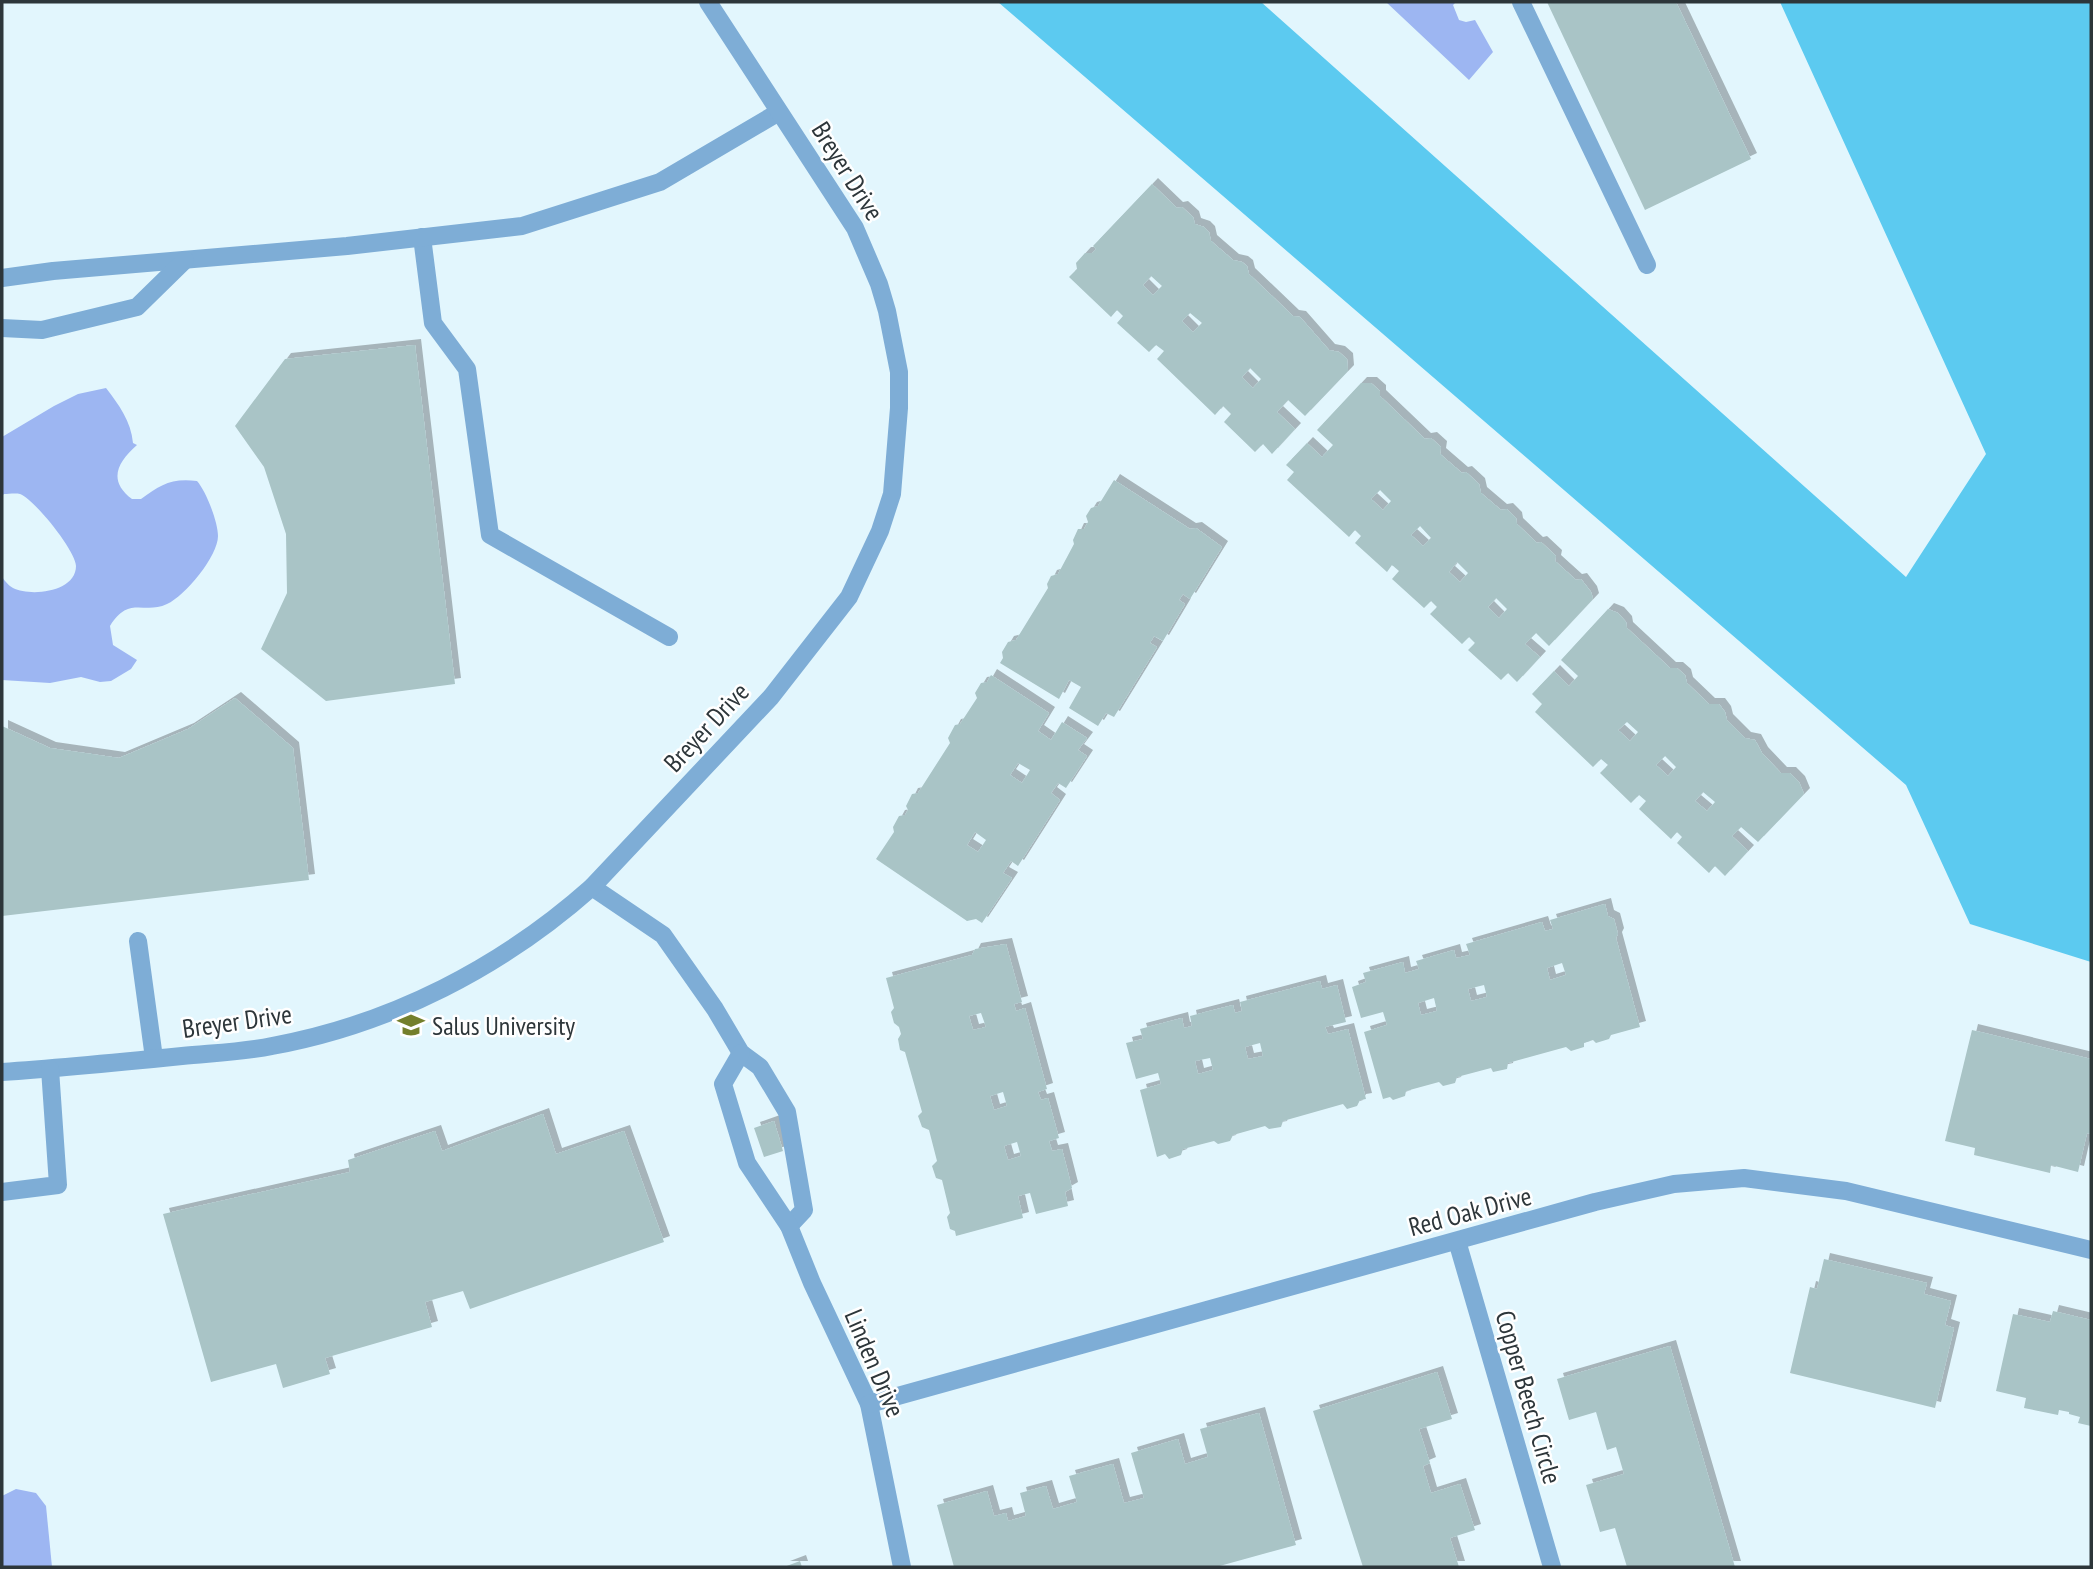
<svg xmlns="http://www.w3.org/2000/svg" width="2093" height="1569" font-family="'PT Sans Narrow',sans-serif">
<defs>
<filter id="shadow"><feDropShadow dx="6" dy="-6" stdDeviation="0" flood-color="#0004"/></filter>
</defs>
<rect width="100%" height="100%" fill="#e2f6fd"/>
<path fill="#5ccaf0" d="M998 2H1261L1906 577 1986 454 1780 2H2091V962L1970 924 1906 785Z"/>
<g fill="#9db6f2">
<path d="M1386 2H1456L1453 5 1459 20 1466 22 1475 20 1493 52 1469 80Z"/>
<path d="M106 388C119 405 131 421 133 443L137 445C118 462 107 480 132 499H141C161 485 170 478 197 481 206 491 218 522 218 536 218 556 185 596 167 604 144 615 129 595 110 626L113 645 137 660 131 669 111 681 100 682 81 677 50 683 2 680V577C5 581 9 586 13 588 31 597 76 592 76 566 76 551 34 499 20 494 16 493 8 494 4 494L2 496V437L54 406 78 394Z"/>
<path d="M16 1489 36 1493 46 1506 52 1567H2V1496Z"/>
</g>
<g fill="#a9c4c6" fill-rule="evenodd" filter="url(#shadow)">
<path d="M1547 2H1676L1751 159 1645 210Z"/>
<path d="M1152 184 1177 208 1182 207 1193 217 1195 224 1204 227 1209 232 1211 241 1233 260 1242 262 1247 266 1249 274 1293 316 1300 317 1329 350 1339 352 1347 359 1348 371 1305 416 1288 400 1277 412 1295 429 1272 454 1263 444 1255 452 1224 422 1231 414 1223 406 1215 415 1157 359 1164 351 1156 345 1149 352 1117 323 1123 316 1117 310 1111 317 1069 277 1077 269 1076 263 1085 253H1092L1096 249 1093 246ZM1151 276 1162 286 1153 295 1143 285ZM1190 313 1202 323 1193 332 1182 321ZM1250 368 1261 379 1253 388 1242 377Z"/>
<path d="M415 345 455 684 326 701 261 649 287 593 286 534 264 467 235 426 285 359Z"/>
<path d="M1361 383H1371L1380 391V396L1425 439 1431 438 1441 447 1440 454 1462 473 1466 472 1479 484 1481 493 1501 510 1507 509 1516 518 1517 524 1537 543 1541 542 1556 556 1555 561 1576 580 1581 579 1591 592 1593 599 1549 646 1536 633 1525 644 1540 657 1517 682 1508 673 1501 680 1468 650 1475 643 1469 637 1462 644 1430 614 1437 607 1431 601 1424 608 1392 579 1399 571 1392 565 1387 572 1355 543 1361 536 1355 530 1349 537 1287 480 1294 472 1286 465 1307 443 1322 457 1333 445 1317 430ZM1380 490 1391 501 1383 510 1371 499ZM1420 526 1431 538 1423 546 1411 535ZM1457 562 1468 573 1460 582 1449 572ZM1496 598 1507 609 1499 618 1488 607Z"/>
<path d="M1114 480 1190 529 1196 528 1222 547 1190 599 1183 594 1179 600 1185 604 1163 641 1154 636 1150 643 1157 647 1114 717 1106 713 1098 726 1069 708 1081 687 1069 680 1059 699 1000 663 1003 658 1002 652 1008 642 1016 640 1048 588 1047 584 1051 576 1058 574 1074 544 1073 540 1078 529H1084L1088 522 1086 516 1091 508 1098 506Z"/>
<path d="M1608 609 1618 613 1626 622 1627 628 1670 668H1677L1685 675 1687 683 1709 704H1719L1725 712 1727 720 1745 738 1755 740 1762 753 1781 773H1790L1799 782 1804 794 1758 842 1741 827 1732 836 1748 851 1725 876 1715 866 1709 873 1677 843 1682 837 1677 832 1671 839 1639 809 1646 801 1639 795 1631 803 1600 773 1608 765 1601 759 1593 767 1535 712 1542 704 1532 694 1554 671 1569 686 1578 676 1561 660ZM1627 722 1638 732 1630 741 1618 730ZM1665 756 1676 767 1668 776 1656 765ZM1703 792 1715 802 1707 811 1695 801Z"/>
<path d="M991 675 1049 713 1038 731 1051 740 1062 722 1087 738 1078 750 1087 756 1066 788 1058 783 1051 793 1060 800 1018 866 1011 861 1003 873 1012 878 982 923 976 919 967 921 876 859 894 832 893 827 899 816 905 815 908 810 906 806 912 794 918 793 950 743 948 738 955 725 960 724 977 698 975 693 981 683 987 682ZM1018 763 1030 770 1022 783 1010 775ZM975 832 986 840 978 852 967 845Z"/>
<path d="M235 698 293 748 309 880 2 916V726L50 748 119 758 188 729Z"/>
<path d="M1605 904 1608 916 1614 919 1618 934 1616 938 1640 1027 1611 1035 1609 1039 1596 1043 1593 1040 1584 1043V1047L1571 1051 1566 1047 1508 1063 1507 1069 1493 1072 1491 1068 1457 1077 1455 1083 1443 1086 1439 1082 1406 1091 1405 1096 1393 1100 1390 1097 1383 1099 1364 1032 1387 1025 1383 1012 1361 1018 1352 987 1366 982 1363 973 1403 962 1405 973 1419 969 1416 961 1454 950 1456 958 1470 955 1466 944 1542 922 1545 931 1553 929 1550 920ZM1562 963 1566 975 1550 980 1547 968ZM1484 985 1487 997 1471 1001 1468 989ZM1434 998 1437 1011 1421 1015 1418 1003Z"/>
<path d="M1006 944 1022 1002 1014 1004 1016 1011 1025 1008 1047 1089 1038 1092 1041 1100 1048 1098 1059 1138 1049 1141 1052 1151 1062 1149 1072 1188 1065 1192 1068 1206 1036 1214 1030 1193 1018 1196 1023 1218 956 1236 955 1231 950 1229 947 1217 950 1213 942 1180 936 1178 932 1166 937 1161 929 1130 922 1127 918 1116 922 1112 905 1052 900 1050 898 1039 901 1034 899 1027 894 1023 891 1012 894 1008 886 978 972 955 975 949ZM981 1013 986 1027 973 1030 969 1016ZM1003 1092 1007 1106 994 1110 990 1096ZM1017 1142 1021 1156 1008 1160 1004 1146Z"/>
<path d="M1320 981 1322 989 1337 985 1346 1022 1325 1027 1328 1034 1348 1029 1366 1099 1360 1100 1357 1106 1347 1109 1343 1104 1283 1121 1281 1127 1269 1129 1265 1126 1233 1135 1230 1141 1218 1144 1214 1141 1183 1149 1181 1155 1169 1159 1165 1154 1157 1157 1140 1090 1161 1084 1158 1073 1136 1079 1126 1043 1143 1039 1140 1029 1182 1018 1184 1028 1192 1026 1190 1016 1233 1005 1235 1013 1242 1011 1240 1002ZM1260 1043 1263 1056 1248 1059 1245 1047ZM1210 1058 1213 1070 1198 1074 1195 1061Z"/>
<path d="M1972 1030 2091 1059V1134L2087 1133 2078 1172 2051 1165 2050 1173 1974 1155 1975 1148 1945 1141Z"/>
<path d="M543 1114 556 1154 624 1131 664 1242 470 1309 463 1291 425 1302 432 1327 325 1358 330 1374 283 1388 276 1364 211 1382 163 1214 350 1172 348 1160 435 1131 442 1151Z"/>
<path d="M774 1121 783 1151 764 1157 754 1128Z"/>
<path d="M1824 1259 1927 1283 1924 1294 1951 1301 1945 1325 1954 1328 1935 1408 1790 1373 1810 1287 1817 1289Z"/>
<path d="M2053 1311 2091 1320V1426L2078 1423 2080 1417 2069 1414V1412L2059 1410 2058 1415 2024 1408 2026 1398 1996 1391 2013 1314 2050 1322Z"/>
<path d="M1670 1346 1735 1567H1627L1615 1528 1600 1532 1586 1485 1624 1474 1616 1447 1607 1450 1596 1412 1569 1420 1557 1379Z"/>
<path d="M1437 1372 1452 1419 1419 1429 1430 1463 1423 1466 1431 1493 1460 1484 1475 1530 1450 1538 1459 1567H1363L1313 1411Z"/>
<path d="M1259 1413 1296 1545 1216 1567H954L937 1505 987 1491 994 1516 1006 1513 1008 1521 1026 1516 1020 1493 1046 1486 1053 1509 1077 1502 1069 1476 1113 1464 1124 1503 1144 1498 1131 1453 1178 1439 1185 1464 1208 1457 1200 1429Z"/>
<path d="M800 1561 802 1567H784Z"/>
</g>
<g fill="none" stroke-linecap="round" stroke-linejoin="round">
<g stroke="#7eadd6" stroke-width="18">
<path d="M1521 2 1647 265"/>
<path d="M422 237 433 323 467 369 490 535 669 637"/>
<path d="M2 278 53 271 347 246 522 226 660 182 779 112"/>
<path d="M2 328 42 330 137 307 185 260"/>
<path d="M592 887 663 935 715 1009 741 1053 760 1067 787 1112 804 1210 789 1226"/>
<path d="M138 941 154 1058"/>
<path d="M741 1053 723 1084 747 1163 789 1226 812 1283 869 1404 902 1567"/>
<path d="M2 1072C62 1068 122 1062 182 1056 212 1053 243 1052 272 1046 392 1024 502 967 592 887L771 697 849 597 880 531 892 494 899 408V372L887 311 879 284 855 228 708 2"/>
<path d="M2 1192 58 1185 50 1069"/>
<path d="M1457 1241 1552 1567"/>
<path d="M869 1404 1595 1202 1674 1184 1744 1178 1846 1191 2091 1250"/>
</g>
</g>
<defs>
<symbol id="university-bare" viewBox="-9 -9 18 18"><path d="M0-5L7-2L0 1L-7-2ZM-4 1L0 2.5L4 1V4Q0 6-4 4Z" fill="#747f2c" stroke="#fff" stroke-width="2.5" paint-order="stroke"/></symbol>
</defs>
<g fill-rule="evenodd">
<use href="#university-bare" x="392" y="1006" width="38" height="38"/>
</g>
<g text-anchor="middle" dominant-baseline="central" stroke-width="5" stroke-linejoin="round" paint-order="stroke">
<g font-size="26" fill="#2d363a" stroke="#fff">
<text transform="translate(848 171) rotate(58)">Breyer Drive</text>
<text transform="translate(706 727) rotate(-47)">Breyer Drive</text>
<text transform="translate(237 1021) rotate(-8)">Breyer Drive</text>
<text transform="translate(1470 1211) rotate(-15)">Red Oak Drive</text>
<text transform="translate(875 1363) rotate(67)">Linden Drive</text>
<text transform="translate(1529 1397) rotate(74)">Copper Beech Circle</text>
</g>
<g font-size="26" fill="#2d363a" stroke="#fff" text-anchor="start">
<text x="432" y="1025">Salus University</text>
</g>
</g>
<rect width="2093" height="1569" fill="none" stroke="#2d363a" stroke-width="7"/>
</svg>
